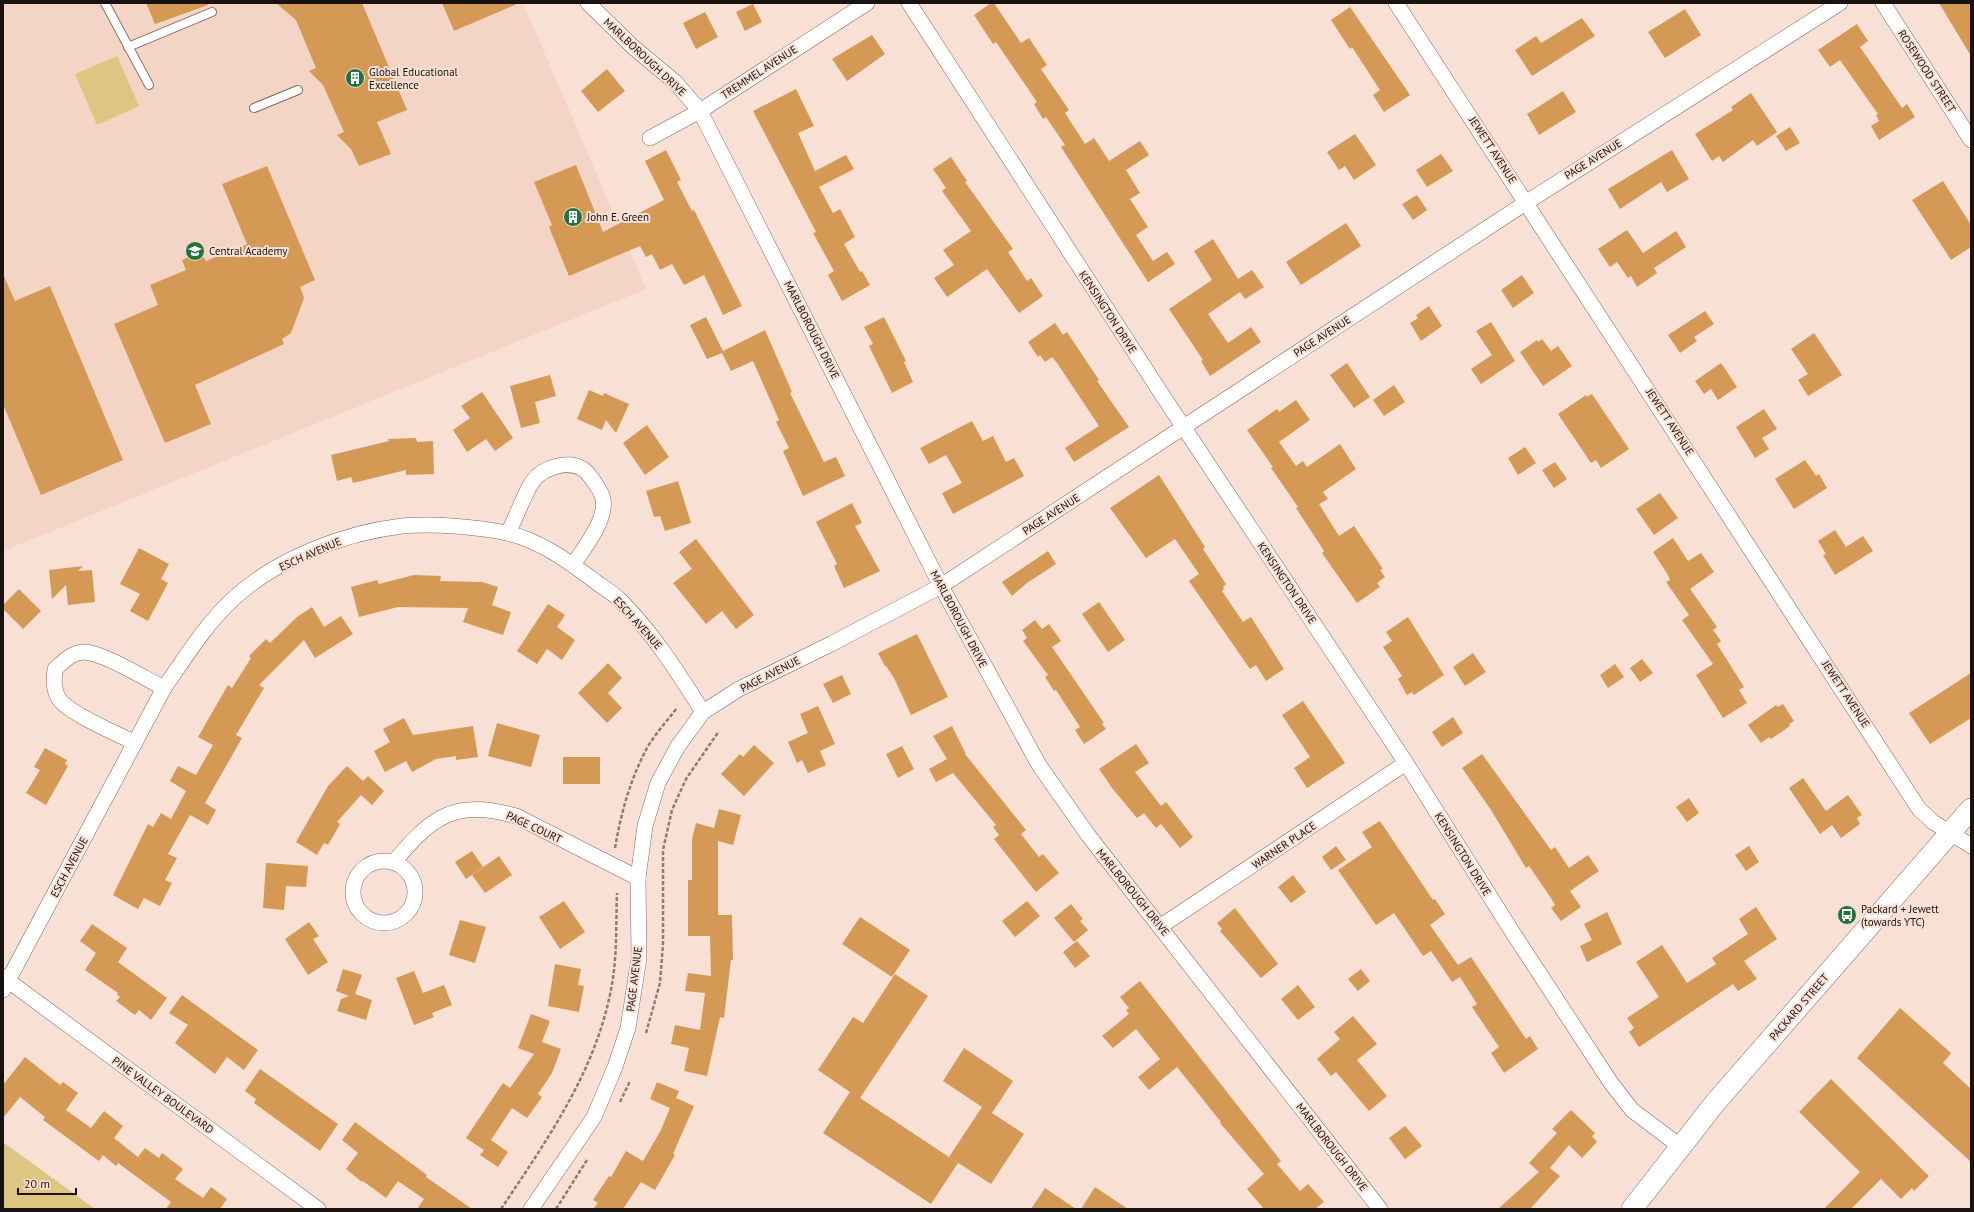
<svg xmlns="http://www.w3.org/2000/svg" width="1974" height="1212" font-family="'PT Sans',sans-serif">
<rect width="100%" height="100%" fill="#f8e0d5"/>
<path fill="#f3d4c5" d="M3 3H523L646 289 3 551Z"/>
<g fill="#dfc582">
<path d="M117 56 139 106 97 125 75 74Z"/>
<path d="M3 1142 95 1209H3Z"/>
</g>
<g fill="#d49955">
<path d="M146 3H207L208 5 155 24Z"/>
<path d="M276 3H362L407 110 377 122 391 154 359 166 351 149 337 135 344 132 323 85 309 71 316 68 296 20Z"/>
<path d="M442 3H519L454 31Z"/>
<path d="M991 3H994L1021 43 1029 38 1047 65 1041 69 1069 110 1065 113 1085 144 1094 138 1109 161 1140 141 1149 155 1126 170 1140 193 1130 199 1148 227 1136 235 1153 261 1167 252 1175 264 1148 282 1061 147 1065 145 1046 117 1043 119 1034 104 1037 102 996 42 993 44 974 15Z"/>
<path d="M1939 3H1971V56Z"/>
<path d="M753 4 762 22 745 31 736 12Z"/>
<path d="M1350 7 1410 95 1384 112 1373 95 1380 90 1352 47 1350 49 1331 20Z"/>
<path d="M1685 9 1701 35 1665 58 1648 32Z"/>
<path d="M705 12 718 37 696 49 683 23Z"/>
<path d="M1582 18 1595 36 1532 76 1515 50 1536 36 1541 43Z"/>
<path d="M1857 24 1868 41 1860 47 1902 108 1907 104 1915 117 1879 140 1871 126 1879 121 1876 115 1878 114 1840 60 1830 67 1818 50Z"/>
<path d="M872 35 885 54 847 81 832 59Z"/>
<path d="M607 69 625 91 598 112 581 91Z"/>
<path d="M796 89 814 126 798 133 815 171 846 155 854 169 819 187 833 213 840 209 855 237 844 244 860 272 862 271 870 285 842 301 828 275 834 271 813 233 816 232 753 111Z"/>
<path d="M1563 91 1576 112 1539 135 1527 114Z"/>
<path d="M1751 93 1777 132 1757 146 1753 140 1723 162 1719 156 1712 161 1695 134 1733 110 1731 107Z"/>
<path d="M1790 127 1800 143 1786 151 1776 136Z"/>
<path d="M1355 134 1376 165 1354 180 1345 166 1339 170 1327 152Z"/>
<path d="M666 150 681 180 677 182 692 211 694 210 742 306 723 315 704 275 684 285 672 264 660 270 652 254 646 257 640 246 569 276 549 227 552 225 534 182 576 165 603 232 664 200 645 161Z"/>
<path d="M1672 150 1689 179 1667 192 1661 182 1620 209 1608 189Z"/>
<path d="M1441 154 1453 171 1427 187 1416 170Z"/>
<path d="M951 157 967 181 965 182 1013 249 1008 252 1027 281 1031 278 1043 296 1019 313 987 269 947 297 934 278 954 265 943 250 971 231 942 191 946 188 933 169Z"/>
<path d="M267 166 315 280 300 287 304 298 291 333 282 339 284 344 195 385 211 424 165 443 114 324 158 305 150 285 186 270 182 260 200 252 206 261 247 244 222 184Z"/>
<path d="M1943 181 1971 225V247L1951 260 1912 200Z"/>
<path d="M1417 195 1427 210 1413 220 1402 204Z"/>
<path d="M1346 223 1361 246 1301 285 1286 262Z"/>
<path d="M1627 230 1643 253 1676 231 1686 247 1654 268 1657 273 1637 287 1631 276 1628 278 1617 262 1610 267 1598 249Z"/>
<path d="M1213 239 1238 279 1252 270 1264 287 1245 299 1240 292 1208 314 1228 343 1251 327 1261 342 1210 376 1201 361 1203 360 1169 309 1212 280 1194 251Z"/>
<path d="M3 274 15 301 50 286 123 460 41 495 3 404Z"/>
<path d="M1522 275 1534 293 1513 308 1501 290Z"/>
<path d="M1429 306 1442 326 1421 341 1410 323 1418 318 1416 315Z"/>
<path d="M1705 311 1714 324 1694 337 1697 341 1680 353 1668 335Z"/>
<path d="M706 317 723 351 765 330 792 392 790 393 824 462 836 457 845 476 803 496 783 451 789 448 776 422 779 420 753 361 731 371 722 353 707 359 690 325Z"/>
<path d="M884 317 906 361 904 362 913 382 892 393 869 346 873 344 864 327Z"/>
<path d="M1491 322 1515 361 1481 384 1471 369 1492 355 1476 331Z"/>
<path d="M1055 323 1063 335 1067 332 1099 380 1097 381 1129 427 1074 462 1065 448 1099 426 1057 363 1052 357 1045 362 1040 355 1038 357 1028 342Z"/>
<path d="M1814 333 1842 375 1808 396 1798 380 1808 374 1791 349Z"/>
<path d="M1542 339 1551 351 1558 346 1572 366 1543 386 1520 352 1537 340 1538 342Z"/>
<path d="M1347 363 1370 397 1354 408 1330 375Z"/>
<path d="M1721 363 1737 387 1718 400 1711 389 1704 394 1695 381Z"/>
<path d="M550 375 556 396 535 402 540 423 521 428 510 386Z"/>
<path d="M1394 385 1405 402 1384 416 1373 400Z"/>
<path d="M589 390 603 396 604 393 629 404 616 433 606 420 602 430 577 419Z"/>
<path d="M482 392 513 438 495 451 486 439 467 452 453 430 470 418 461 406Z"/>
<path d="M1592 394 1629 449 1601 468 1596 460 1591 463 1558 414 1586 395 1587 397Z"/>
<path d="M1296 400 1310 420 1279 442 1296 466 1303 461 1307 467 1340 444 1356 469 1323 492 1328 499 1319 504 1339 536 1354 526 1383 569 1380 570 1385 577 1377 583 1380 587 1357 603 1322 553 1324 551 1296 508 1298 507 1271 468 1273 467 1247 430 1277 409 1279 412Z"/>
<path d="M1764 409 1777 429 1762 438 1769 449 1755 458 1736 427Z"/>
<path d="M972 421 983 441 993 436 1006 462 1014 458 1024 476 953 514 942 493 962 483 946 455 929 464 920 448Z"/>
<path d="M647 425 669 457 645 475 623 443Z"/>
<path d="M416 438 417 442 433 441 434 474 406 475V470L353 483 351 477 337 481 331 455 389 441 388 439Z"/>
<path d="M1525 447 1536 463 1518 475 1508 458Z"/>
<path d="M1805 460 1816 476 1819 474 1827 488 1794 509 1775 479Z"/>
<path d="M1555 462 1567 479 1554 488 1542 470Z"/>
<path d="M1159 475 1205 547 1203 549 1226 584 1223 587 1224 589 1222 591 1243 622 1251 617 1284 669 1266 681 1256 665 1250 669 1189 581 1199 574 1175 539 1146 558 1110 508Z"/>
<path d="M678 481 691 523 665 531 660 516 654 517 646 491Z"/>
<path d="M1660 493 1678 518 1654 535 1636 509Z"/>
<path d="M852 503 862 523 855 526 880 571 844 588 834 566 837 564 816 522Z"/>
<path d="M1835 530 1846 547 1863 536 1873 551 1835 575 1823 555 1826 554 1818 541Z"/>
<path d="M1673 538 1688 561 1701 553 1714 572 1690 589 1717 627 1713 630 1721 641 1717 644 1744 687 1739 690 1747 703 1723 718 1696 675 1713 664 1682 620 1689 615 1666 582 1670 580 1668 575 1653 552Z"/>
<path d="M696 539 754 615 736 629 722 611 706 624 673 583 692 569 679 552Z"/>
<path d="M139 548 169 564 161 579 168 583 148 621 130 611 140 594 120 584Z"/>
<path d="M1048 551 1056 564 1027 583 1012 596 1002 582Z"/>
<path d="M83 566 78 571 92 570 95 602 68 605 66 585 52 599 49 570Z"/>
<path d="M414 575 441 576 440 581 482 582 498 587 492 605 511 612 503 635 463 622 468 608 398 607 359 617 351 587 377 580 379 584Z"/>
<path d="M19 589 41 611 23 629 3 609V605Z"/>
<path d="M1099 602 1125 640 1108 652 1082 614Z"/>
<path d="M548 604 565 615 557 627 575 640 562 660 547 649 537 664 517 651Z"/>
<path d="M312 607 324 627 341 616 353 634 315 658 304 640 259 685 264 688 236 735 242 738 205 803 216 810 208 825 190 815 168 854 177 858 165 880 172 883 160 906 144 898 138 909 113 895 148 824 153 827 161 813 171 819 186 791 170 781 178 766 196 775 213 745 198 737 228 685 232 688 251 658 249 656 266 639 270 643 297 617Z"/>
<path d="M1408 617 1444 675 1414 695 1412 692 1407 695 1398 679 1402 676 1383 647 1392 641 1386 632Z"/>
<path d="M1035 620 1042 629 1049 624 1061 641 1052 647 1104 723 1102 724 1106 729 1084 744 1075 730 1080 727 1056 690 1054 691 1045 677 1048 675 1023 641 1027 638 1022 630Z"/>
<path d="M917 634 948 697 911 715 894 678 886 666H885L878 653Z"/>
<path d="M1473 653 1486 672 1465 686 1453 667Z"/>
<path d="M1642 659 1653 673 1640 682 1630 668Z"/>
<path d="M608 663 622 678 608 693 622 708 607 723 578 693Z"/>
<path d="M1615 664 1624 677 1608 688 1600 675Z"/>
<path d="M1971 673V718L1930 744 1909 713Z"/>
<path d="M842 675 851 694 833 703 823 684Z"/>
<path d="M1303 701 1345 763 1307 788 1294 768 1310 757 1282 715Z"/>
<path d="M1783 704 1794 721 1789 724 1790 726 1771 739 1769 737 1761 743 1748 725 1776 705 1778 707Z"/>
<path d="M818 706 835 744 820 751 826 765 808 773 802 760 797 763 788 742 808 733 800 714Z"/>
<path d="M1453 717 1463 733 1442 747 1432 732Z"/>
<path d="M404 718 413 735 473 726 478 757 456 760V756L436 759 412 772 406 761 385 772 374 751 390 742 383 729Z"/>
<path d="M497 723 540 735 531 767 488 756Z"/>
<path d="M952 726 966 754H965L1026 830 1021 834 1039 857 1043 854 1059 873 1036 892 994 839 999 835 993 827 996 825 953 773 936 782 929 769 947 759 933 736Z"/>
<path d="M1136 744 1149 763 1135 772 1161 806 1166 802 1193 837 1180 848 1161 824 1156 828 1144 813 1137 818 1112 788 1099 769Z"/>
<path d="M754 745 774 763 744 796 721 774 740 754 743 757Z"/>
<path d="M902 746 914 769 898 778 886 754Z"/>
<path d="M45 748 67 760 65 764 68 766 46 805 26 793 40 770 34 767Z"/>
<path d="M1482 754 1551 850 1555 847 1569 868 1588 855 1599 871 1570 891 1581 907 1561 921 1551 908 1555 905 1551 898 1529 866 1526 868 1491 810 1462 768Z"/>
<rect x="563" y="757" width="37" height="27"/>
<path d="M347 766 363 781 368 776 384 791 372 805 361 795 337 822 340 824 328 845 324 843 317 855 296 842 328 786Z"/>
<path d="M1803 778 1826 811 1848 795 1862 815 1857 818 1860 824 1841 838 1832 825 1820 834 1789 788Z"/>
<path d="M1689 798 1699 813 1687 822 1676 807Z"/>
<path d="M719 809 741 815 733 845 718 841V915H732L733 960H731L724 1018 720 1017 707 1076 684 1071 689 1048 671 1044 675 1025 700 1030 705 993 685 991 688 973 711 976 710 936H688V880H692V839L696 823 714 828Z"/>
<path d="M1380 821 1433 900 1435 899 1445 914 1430 925 1458 965 1471 957 1526 1039 1530 1036 1538 1049 1504 1073 1491 1053 1499 1047 1472 1007 1477 1004 1460 977 1452 982 1431 951 1423 956 1394 913 1376 925 1338 870 1372 847 1362 832Z"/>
<path d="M1336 846 1346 860 1331 870 1322 857Z"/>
<path d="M1749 846 1759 862 1746 871 1735 855Z"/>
<path d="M472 851 483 867 466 879 455 862Z"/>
<path d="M499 856 512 875 485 893 472 875Z"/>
<path d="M266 863 308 866 306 887 286 886 284 910 263 908Z"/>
<path d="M1293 875 1306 892 1291 903 1278 887Z"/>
<path d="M564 901 585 932 560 949 539 917Z"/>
<path d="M1027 901 1040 916 1015 937 1002 921Z"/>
<path d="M1071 904 1083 919 1080 921 1088 930 1074 942 1054 918Z"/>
<path d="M1756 907 1777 939 1744 961 1757 979 1738 991 1733 984 1639 1047 1629 1032 1634 1028 1627 1018 1659 997 1636 962 1662 945 1687 983 1716 964 1712 958 1748 934 1739 919Z"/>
<path d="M1235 908 1278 964 1261 978 1220 931 1222 929 1217 923Z"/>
<path d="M1607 912 1622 944 1587 962 1580 946 1592 940 1584 924Z"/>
<path d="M860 917 910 950 892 977 842 944Z"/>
<path d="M460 920 486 927 475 963 449 955Z"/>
<path d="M309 922 319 936 313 939 328 962 308 975 285 939Z"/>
<path d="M92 924 127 948 118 962 167 998 151 1020 139 1010 135 1015 116 1001 120 997 117 994 118 993 85 970 96 953 80 941Z"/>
<path d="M1077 941 1090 956 1075 968 1063 952Z"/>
<path d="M555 964 581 969 578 985 584 986 579 1012 548 1006Z"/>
<path d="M343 969 362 975 355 994 372 1000 366 1020 337 1011 341 999 349 996 336 991Z"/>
<path d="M1361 969 1370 981 1358 991 1348 979Z"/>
<path d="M414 971 423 993 444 985 452 1005 432 1013 434 1017 414 1025 396 978Z"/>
<path d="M895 974 928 996 860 1098 958 1163 931 1204 823 1133 850 1092 818 1070 853 1017 863 1023Z"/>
<path d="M1140 981 1281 1161 1277 1164 1300 1191 1308 1184 1324 1202 1315 1209H1264L1247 1189 1264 1174 1220 1123 1221 1122 1177 1067 1149 1090 1138 1077 1160 1059 1136 1029 1113 1048 1102 1036 1129 1014 1126 1010 1129 1008 1120 997Z"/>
<path d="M1298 985 1315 1007 1298 1020 1281 999Z"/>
<path d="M182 995 258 1050 244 1070 227 1057 215 1074 175 1043 188 1025 169 1013Z"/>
<path d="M1900 1008 1951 1053 1943 1063 1971 1089V1162L1857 1058Z"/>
<path d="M531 1014 550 1021 542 1042 561 1049 552 1073 538 1094 542 1097 527 1118 512 1108 489 1143 491 1140 508 1152 498 1167 480 1155 484 1150 466 1138 503 1083 510 1088 534 1054 518 1048Z"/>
<path d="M1353 1016 1377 1044 1357 1060 1387 1096 1369 1111 1336 1072 1331 1076 1317 1059 1340 1039 1334 1032Z"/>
<path d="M964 1048 1013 1081 992 1113 1024 1134 991 1184 949 1157 982 1107 943 1081Z"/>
<path d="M25 1057 60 1085 63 1082 78 1093 66 1110 91 1128 104 1111 123 1126 114 1138 138 1157 145 1148 159 1158 162 1153 183 1169 175 1179 203 1198 211 1187 227 1199 220 1209H166L171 1202 118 1163 116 1166 103 1155 99 1161 43 1120 45 1117 20 1097 3 1118V1085Z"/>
<path d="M260 1069 338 1124 320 1151 254 1103 256 1099 245 1091Z"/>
<path d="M1831 1079 1929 1176 1914 1191 1912 1188 1901 1199 1881 1179 1851 1209H1824L1860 1172 1799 1112Z"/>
<path d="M657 1082 679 1091 676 1098 694 1106 673 1154 675 1155 655 1190 641 1182 623 1209H593L598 1203 593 1200 609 1176 611 1177 626 1151 643 1161 661 1130 670 1108 650 1099Z"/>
<path d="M1571 1110 1595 1133 1592 1136 1597 1142 1582 1158 1569 1145 1550 1168 1560 1176 1530 1209H1498L1539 1172 1529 1163 1557 1133 1552 1129Z"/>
<path d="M355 1122 427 1175 426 1177 472 1209H417L424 1199 398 1181 386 1198 363 1181 362 1182 346 1169 358 1153 342 1140Z"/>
<path d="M1405 1126 1422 1146 1405 1159 1389 1138Z"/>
<path d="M1095 1187 1128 1209H1081Z"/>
<path d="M1045 1188 1076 1209H1031Z"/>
</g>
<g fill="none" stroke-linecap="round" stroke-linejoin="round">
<defs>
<g id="service">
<path d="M105 3 149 85"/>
<path d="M128 47 212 12"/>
<path d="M254 108 298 90"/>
</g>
<g id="minor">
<path d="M588 3 633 47 675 82 700 111 941 586 1039 765 1088 835 1380 1209"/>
<path d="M909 3 1161 393 1406 763 1513 933 1611 1083 1632 1110 1681 1147"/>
<path d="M1396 3 1919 809 1933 822 1971 846"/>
<path d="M1883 3 1971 140"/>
<path d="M650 138 700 111 867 3"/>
<path d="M508 533C515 520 525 492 533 481 543 467 568 460 583 469 589 473 602 492 603 499 607 520 584 548 573 565"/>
<path d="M135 743C118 734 68 713 59 699 53 689 54 680 55 669 63 662 72 652 84 652 104 653 144 678 164 688"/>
<circle cx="384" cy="892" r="31"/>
<path d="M394 862C432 816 455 799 516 816L638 878"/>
<path d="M1161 926 1406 763"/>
<path d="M3 977 318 1209"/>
<path d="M3 990 164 688C185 658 205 625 233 599 276 559 343 533 402 526 433 523 477 527 507 533 540 540 569 562 596 582 604 588 613 593 620 600 654 634 678 673 703 712"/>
<path d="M531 1209 594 1117 615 1067 628 1028 639 958 638 878 645 826 658 783 678 746 703 712 739 689 831 644 941 586 1527 202 1840 3"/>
</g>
<path id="secondary" d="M1632 1209 1715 1103 1971 809"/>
</defs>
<use href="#service" stroke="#7d685e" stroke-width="10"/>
<use href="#minor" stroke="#7d685e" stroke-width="16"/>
<use href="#secondary" stroke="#7d685e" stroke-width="22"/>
<g stroke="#8d7d75" stroke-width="2.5" stroke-dasharray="4 2" stroke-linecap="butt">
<path d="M615 848C621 813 630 780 647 748 655 734 667 721 677 708"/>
<path d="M646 1033 660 983 663 944V850L672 810 686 779 719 731"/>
<path d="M620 1102 630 1081"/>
<path d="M501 1209C549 1137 600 1065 613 978 617 951 616 921 617 893"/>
<path d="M556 1209 587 1160"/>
</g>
<use href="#service" stroke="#fff" stroke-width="8"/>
<use href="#minor" stroke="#fff" stroke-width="15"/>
<use href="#secondary" stroke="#fff" stroke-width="21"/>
</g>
<defs>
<symbol id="building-disc" viewBox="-11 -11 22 22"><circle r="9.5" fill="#257241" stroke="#f8e0d5"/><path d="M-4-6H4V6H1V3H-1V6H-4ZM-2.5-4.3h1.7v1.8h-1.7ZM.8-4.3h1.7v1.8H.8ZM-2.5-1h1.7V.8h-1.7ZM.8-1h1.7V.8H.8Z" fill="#fff"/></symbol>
<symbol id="school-disc" viewBox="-11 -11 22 22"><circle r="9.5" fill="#257241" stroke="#f8e0d5"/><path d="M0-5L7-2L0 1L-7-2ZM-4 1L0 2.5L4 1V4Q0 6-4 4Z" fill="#fff"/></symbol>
<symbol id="bus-disc" viewBox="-11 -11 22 22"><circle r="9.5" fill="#257241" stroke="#f8e0d5"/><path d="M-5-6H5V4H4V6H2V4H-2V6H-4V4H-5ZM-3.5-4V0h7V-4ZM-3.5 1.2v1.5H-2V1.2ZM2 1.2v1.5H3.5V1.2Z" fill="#fff"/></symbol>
</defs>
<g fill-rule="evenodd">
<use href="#building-disc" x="344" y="67" width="22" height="22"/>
<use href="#building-disc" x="562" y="206" width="22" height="22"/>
<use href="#school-disc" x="184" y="240" width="22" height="22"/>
<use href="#bus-disc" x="1836" y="904" width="22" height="22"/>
</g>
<g text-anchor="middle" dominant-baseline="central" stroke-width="4" stroke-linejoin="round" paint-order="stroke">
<g font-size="11" fill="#1a120e" stroke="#f8e0d5">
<text transform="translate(645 57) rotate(43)">MARLBOROUGH DRIVE</text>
<text transform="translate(1927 71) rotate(57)">ROSEWOOD STREET</text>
<text transform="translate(759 72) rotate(-33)">TREMMEL AVENUE</text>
<text transform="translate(1493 150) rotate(57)">JEWETT AVENUE</text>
<text transform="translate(1593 159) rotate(-32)">PAGE AVENUE</text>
<text transform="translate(1108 312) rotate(57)">KENSINGTON DRIVE</text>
<text transform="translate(812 330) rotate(63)">MARLBOROUGH DRIVE</text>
<text transform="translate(1322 336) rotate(-33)">PAGE AVENUE</text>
<text transform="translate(1670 422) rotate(57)">JEWETT AVENUE</text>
<text transform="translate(1051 514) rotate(-33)">PAGE AVENUE</text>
<text transform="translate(310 554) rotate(-24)">ESCH AVENUE</text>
<text transform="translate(1287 583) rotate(56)">KENSINGTON DRIVE</text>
<text transform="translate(959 619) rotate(62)">MARLBOROUGH DRIVE</text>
<text transform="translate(638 623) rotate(48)">ESCH AVENUE</text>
<text transform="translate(770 674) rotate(-27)">PAGE AVENUE</text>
<text transform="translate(1846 694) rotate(57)">JEWETT AVENUE</text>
<text transform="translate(534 827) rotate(25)">PAGE COURT</text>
<text transform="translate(1284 845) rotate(-34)">WARNER PLACE</text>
<text transform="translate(1463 854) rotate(58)">KENSINGTON DRIVE</text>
<text transform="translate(69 867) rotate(-62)">ESCH AVENUE</text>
<text transform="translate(1133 892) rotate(51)">MARLBOROUGH DRIVE</text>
<text transform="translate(634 979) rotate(-83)">PAGE AVENUE</text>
<text transform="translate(1799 1007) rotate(-49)">PACKARD STREET</text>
<text transform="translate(163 1095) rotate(36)">PINE VALLEY BOULEVARD</text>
<text transform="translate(1332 1147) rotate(52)">MARLBOROUGH DRIVE</text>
</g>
<g font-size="11" fill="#1a120e" stroke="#f8e0d5" text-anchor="start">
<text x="369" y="72">Global Educational<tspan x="369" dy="13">Excellence</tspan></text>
<text x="587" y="217">John E. Green</text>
<text x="209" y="251">Central Academy</text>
<text x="1861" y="909">Packard + Jewett<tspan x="1861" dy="13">(towards YTC)</tspan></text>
</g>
</g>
<rect width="1974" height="1212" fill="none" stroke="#1a120e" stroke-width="8"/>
<path d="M18 1188v6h58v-6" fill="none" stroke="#1a120e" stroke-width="2"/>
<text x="24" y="1188" font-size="12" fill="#1a120e" stroke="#f8e0d5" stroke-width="3" paint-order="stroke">20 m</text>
</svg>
